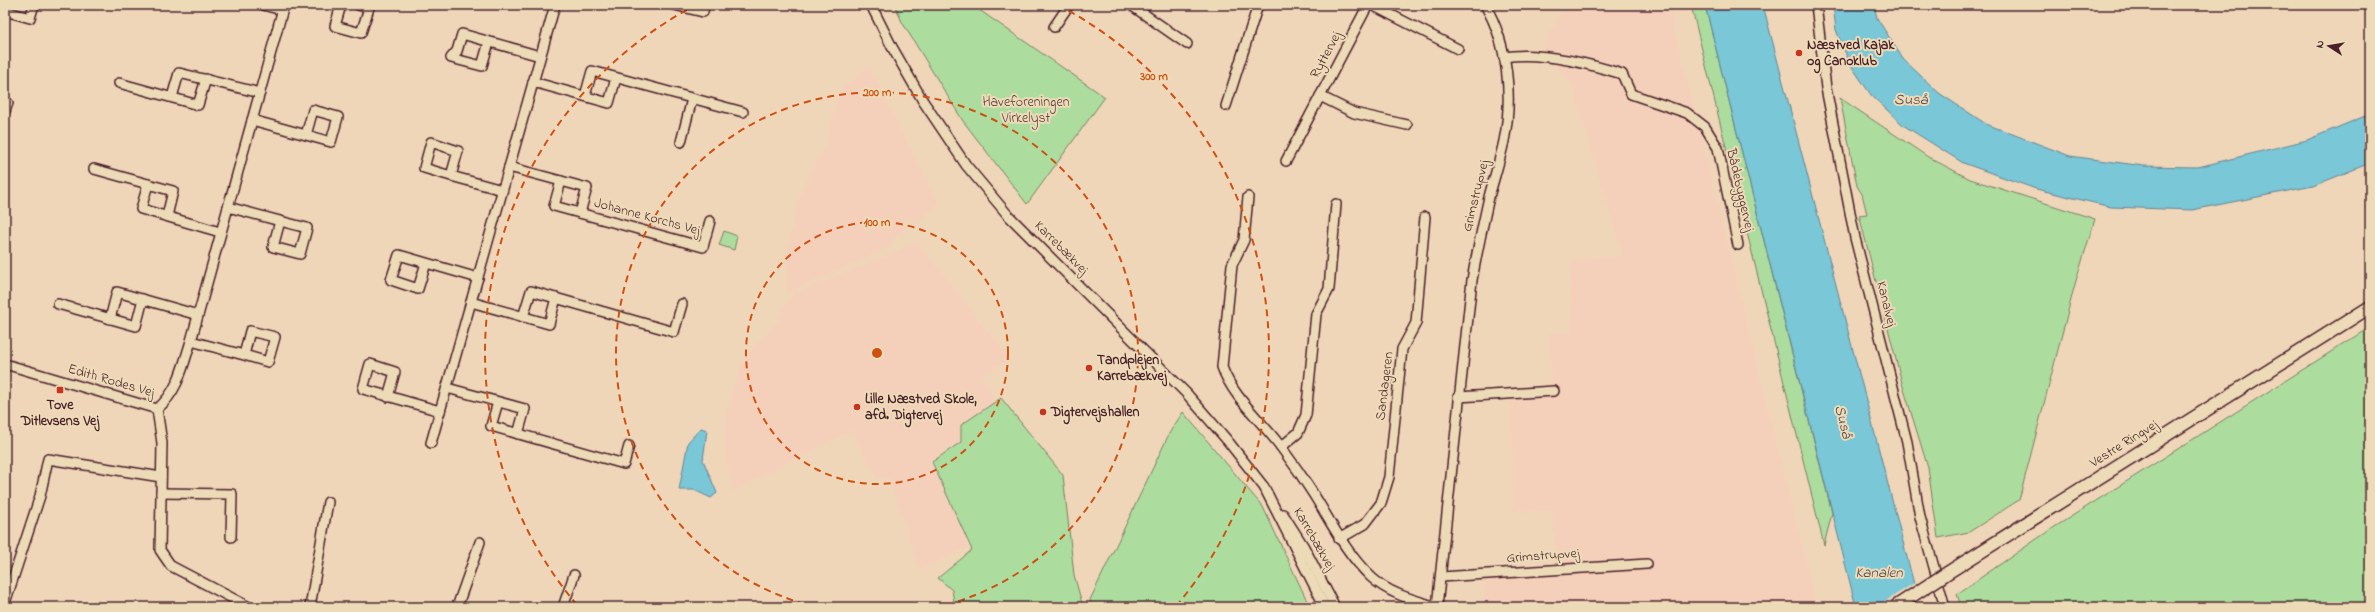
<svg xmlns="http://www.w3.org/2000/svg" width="2375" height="612" font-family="'Indie Flower',sans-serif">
<rect width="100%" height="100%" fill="#f0d6b9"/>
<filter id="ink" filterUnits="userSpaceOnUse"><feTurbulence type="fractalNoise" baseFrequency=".025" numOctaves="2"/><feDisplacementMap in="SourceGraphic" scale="8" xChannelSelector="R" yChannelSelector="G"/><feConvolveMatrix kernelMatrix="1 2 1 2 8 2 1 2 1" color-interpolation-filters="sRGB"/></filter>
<g filter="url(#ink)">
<g fill="#f4d0ba">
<path d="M1564 5H1669L1817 607H1485L1481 570 1556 564 1552 511 1513 512 1511 399 1551 397 1549 332H1571L1570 260 1622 255 1571 83 1540 51Z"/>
<path d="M869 66 933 193 941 203 918 222 917 220 913 223 909 218 902 223 907 228 893 241V246L786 294 787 252 795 210 806 181 826 144 839 91Z"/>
<path d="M918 242 1011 360 982 375 996 400 960 424V442L931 462 969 548 919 570 889 478H876L852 430 732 492 725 450V414L738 372 751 349 777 322 787 301 793 294Z"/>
</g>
<g fill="#acdd9e" stroke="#7b7e64">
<path d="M895 5H972L1105 97 1027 204 963 121 902 22Z"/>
<path d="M1691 5H1705L1832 513 1824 545Z"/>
<path d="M1840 98 1928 157 1970 179 2095 219 2075 284 2019 500 1969 532 1938 538 1928 468 1902 383 1859 215 1867 214 1862 194 1857 186Z"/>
<path d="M724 231 737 236 734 250 719 245Z"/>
<path d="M2370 327V607H1961L1957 594 2050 530Z"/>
<path d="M1001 398 1063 475 1074 575 1083 607H955L952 590 938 578 972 550 932 462 961 442V425Z"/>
<path d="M1183 412 1263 507 1310 607H1092L1090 600 1170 432Z"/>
</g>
<g fill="#79c7d7" stroke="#668492">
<path d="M1705 5H1763L1920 607H1856Z"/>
<path d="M1833 5H1874L1877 18 1903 59 1939 93 1986 124 2070 156 2144 166 2198 167 2307 140 2370 114V163L2313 186 2192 210 2111 207 2036 189 1963 163 1903 125 1871 95 1850 64 1836 30Z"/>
<path d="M701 428 707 430 703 460 717 493 711 498 694 490H679L688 442Z"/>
</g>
<path fill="#f0d6b9" d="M1916 582 1921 601 1912 607H1876Z"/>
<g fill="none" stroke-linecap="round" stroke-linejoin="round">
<defs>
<g id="minor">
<path d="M263 5 282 10"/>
<path d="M341 5 335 26 361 33 369 8 358 5"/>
<path d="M674 5 703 12 704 5"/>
<path d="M871 5 892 47 923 101 966 165 1007 214 1187 394 1227 440 1264 487 1325 607"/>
<path d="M1131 5 1187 44"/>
<path d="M1372 5 1458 49"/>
<path d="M1816 5 1826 88 1855 238 1907 442 1920 517 1945 607"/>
<path d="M5 11 30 18 34 5"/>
<path d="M1054 27 1069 5"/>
<path d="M489 42 482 66 451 58 457 51 462 34 540 56"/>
<path d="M1504 57C1541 51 1587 63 1622 74L1631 94 1687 113 1705 127 1718 148 1738 245"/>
<path d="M533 82 609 103 616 78"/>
<path d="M119 83 198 105 206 79"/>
<path d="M585 96 592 71 743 112"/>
<path d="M1320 96 1354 113 1407 125"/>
<path d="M172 97 179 73 260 93"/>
<path d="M1226 106 1258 5"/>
<path d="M5 111 8 103"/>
<path d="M252 120 306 135 313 110 338 117 331 142 306 135"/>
<path d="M681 142 692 99"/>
<path d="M1286 161 1368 5"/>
<path d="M509 167 587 188 580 213"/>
<path d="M94 169 173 191 167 216"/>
<path d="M451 176 424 168 431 142 458 151 451 176 502 190"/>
<path d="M561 181 554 206 703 247 710 221"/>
<path d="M148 184 141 209 220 232"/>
<path d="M1248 197 1244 240 1232 265 1222 367C1233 398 1262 421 1281 447 1293 463 1304 479 1314 495 1332 524 1346 553 1371 577 1389 594 1414 600 1437 607"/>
<path d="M228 207 280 221 273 247 300 254 307 228 280 221"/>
<path d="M426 263 418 289 391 280 399 255 478 278"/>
<path d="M471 302 549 324 556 298"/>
<path d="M58 304 136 326 143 299"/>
<path d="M523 317 531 291 674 332 682 304"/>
<path d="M110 319 117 292 198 315"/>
<path d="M191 341 244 355 250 331 275 337 268 362 244 355"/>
<path d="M5 364 157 409C178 392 183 366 191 341L284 5"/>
<path d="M447 388 525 409 518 434"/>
<path d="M388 397 395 372 370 364 363 389 440 411"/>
<path d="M1458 397 1554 391"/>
<path d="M498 402 491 426 624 464 629 446"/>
<path d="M157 409 162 443 160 550 171 566 249 607"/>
<path d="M431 443 555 5"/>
<path d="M1281 447 1298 433 1306 415 1316 314 1329 289 1336 204"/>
<path d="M161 493 232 494 231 537"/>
<path d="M1283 514 1304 547 1335 607"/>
<path d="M1339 539 1365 524 1381 503 1389 477 1402 349 1416 323 1425 217"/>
<path d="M1441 577 1647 564"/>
<path d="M5 603 40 496 48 459 161 477"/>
<path d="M310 607 328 502"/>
<path d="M457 607 480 542"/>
<path d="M563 607 574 575"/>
<path d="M1437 607 1472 280C1477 252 1483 224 1489 197 1494 178 1500 160 1504 141 1513 97 1508 44 1485 5"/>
</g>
<path id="major" d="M1944 575 2370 307"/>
</defs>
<use href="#minor" stroke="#4a1f2b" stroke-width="12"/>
<use href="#major" stroke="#4a1f2b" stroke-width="15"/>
<use href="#minor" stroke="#eddbb8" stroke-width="9"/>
<use href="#major" stroke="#eddbb8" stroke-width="12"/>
<defs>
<path id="major-bridge" d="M1895 607 1944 575"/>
</defs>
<use href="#major-bridge" stroke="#4a1f2b" stroke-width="15" stroke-linecap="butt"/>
<use href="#major-bridge" stroke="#eddbb8" stroke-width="12"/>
</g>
</g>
<g fill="none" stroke="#d05011" stroke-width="2" stroke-dasharray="7 5">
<circle cx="877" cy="353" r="131"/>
<path d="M816 607A261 261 0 1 1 938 607"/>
<path d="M577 605A392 392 0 0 1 696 5M1058 5A392 392 0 0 1 1177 605"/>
</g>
<g fill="#c8321e" stroke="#eddbb8" stroke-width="1.5">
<circle cx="1799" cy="53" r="4"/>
<circle cx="1089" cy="368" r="4"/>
<rect x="56" y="386" width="8" height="8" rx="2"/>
<circle cx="857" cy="407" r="4"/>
<circle cx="1043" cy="412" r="4"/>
</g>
<g text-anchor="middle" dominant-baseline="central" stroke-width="4" stroke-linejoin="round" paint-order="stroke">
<g font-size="14" font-weight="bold" fill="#4a1f2b" stroke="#eddbb8" text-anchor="start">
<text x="1807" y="45">Næstved Kajak<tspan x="1807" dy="16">og Canoklub</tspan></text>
<text x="1097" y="360">Tandplejen<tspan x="1097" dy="16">Karrebækvej</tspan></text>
<text x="865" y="399">Lille Næstved Skole,<tspan x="865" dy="16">afd. Digtervej</tspan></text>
<text x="60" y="405" text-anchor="middle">Tove<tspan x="60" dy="16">Ditlevsens Vej</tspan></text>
<text x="1051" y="412">Digtervejshallen</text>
</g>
<g font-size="14" fill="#4a1f2b" stroke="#eddbb8">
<text transform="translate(1326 55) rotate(-62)">Ryttervej</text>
<text transform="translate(1740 190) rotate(77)">Bådebyggervej</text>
<text transform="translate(1476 196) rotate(-76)">Grimstrupvej</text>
<text transform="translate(647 217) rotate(15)">Johanne Korchs Vej</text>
<text transform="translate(1061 248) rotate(45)">Karrebækvej</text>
<text transform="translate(1886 304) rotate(76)">Kanalvej</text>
<text transform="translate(111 381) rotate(16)">Edith Rodes Vej</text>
<text transform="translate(1385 386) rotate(-83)">Sandageren</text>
<text transform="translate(2124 444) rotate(-32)">Vestre Ringvej</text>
<text transform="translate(1314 539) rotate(60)">Karrebækvej</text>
<text transform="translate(1543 556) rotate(-4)">Grimstrupvej</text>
</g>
<g font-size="14" fill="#593c3c" stroke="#eddbb8">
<text x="1026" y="102">Haveforeningen<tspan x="1026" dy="16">Virkelyst</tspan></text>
</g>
<g font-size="15" font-style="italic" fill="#53414d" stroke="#eddbb8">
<text x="1911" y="100">Suså</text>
<text transform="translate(1843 422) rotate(76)">Suså</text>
<text x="1879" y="573">Kanalen</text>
</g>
</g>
<circle cx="877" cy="353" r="6" fill="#d05011" stroke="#eddbb8" stroke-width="2"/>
<g font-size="12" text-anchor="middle" font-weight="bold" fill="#d05011" stroke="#eddbb8" stroke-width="4" stroke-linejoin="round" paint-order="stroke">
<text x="1154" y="80">300 m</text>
<text x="877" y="96">200 m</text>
<text x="877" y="226">100 m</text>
</g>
<rect width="2375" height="612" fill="none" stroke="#eddbb8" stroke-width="20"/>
<rect x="10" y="10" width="2355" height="592" fill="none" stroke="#4a1f2b" stroke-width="1.5" filter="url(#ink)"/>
<g transform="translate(2329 46) rotate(282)" stroke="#eddbb8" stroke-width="3" paint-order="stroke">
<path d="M0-3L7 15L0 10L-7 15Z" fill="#4a1f2b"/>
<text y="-6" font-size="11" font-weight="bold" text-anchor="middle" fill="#4a1f2b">N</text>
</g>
</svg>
